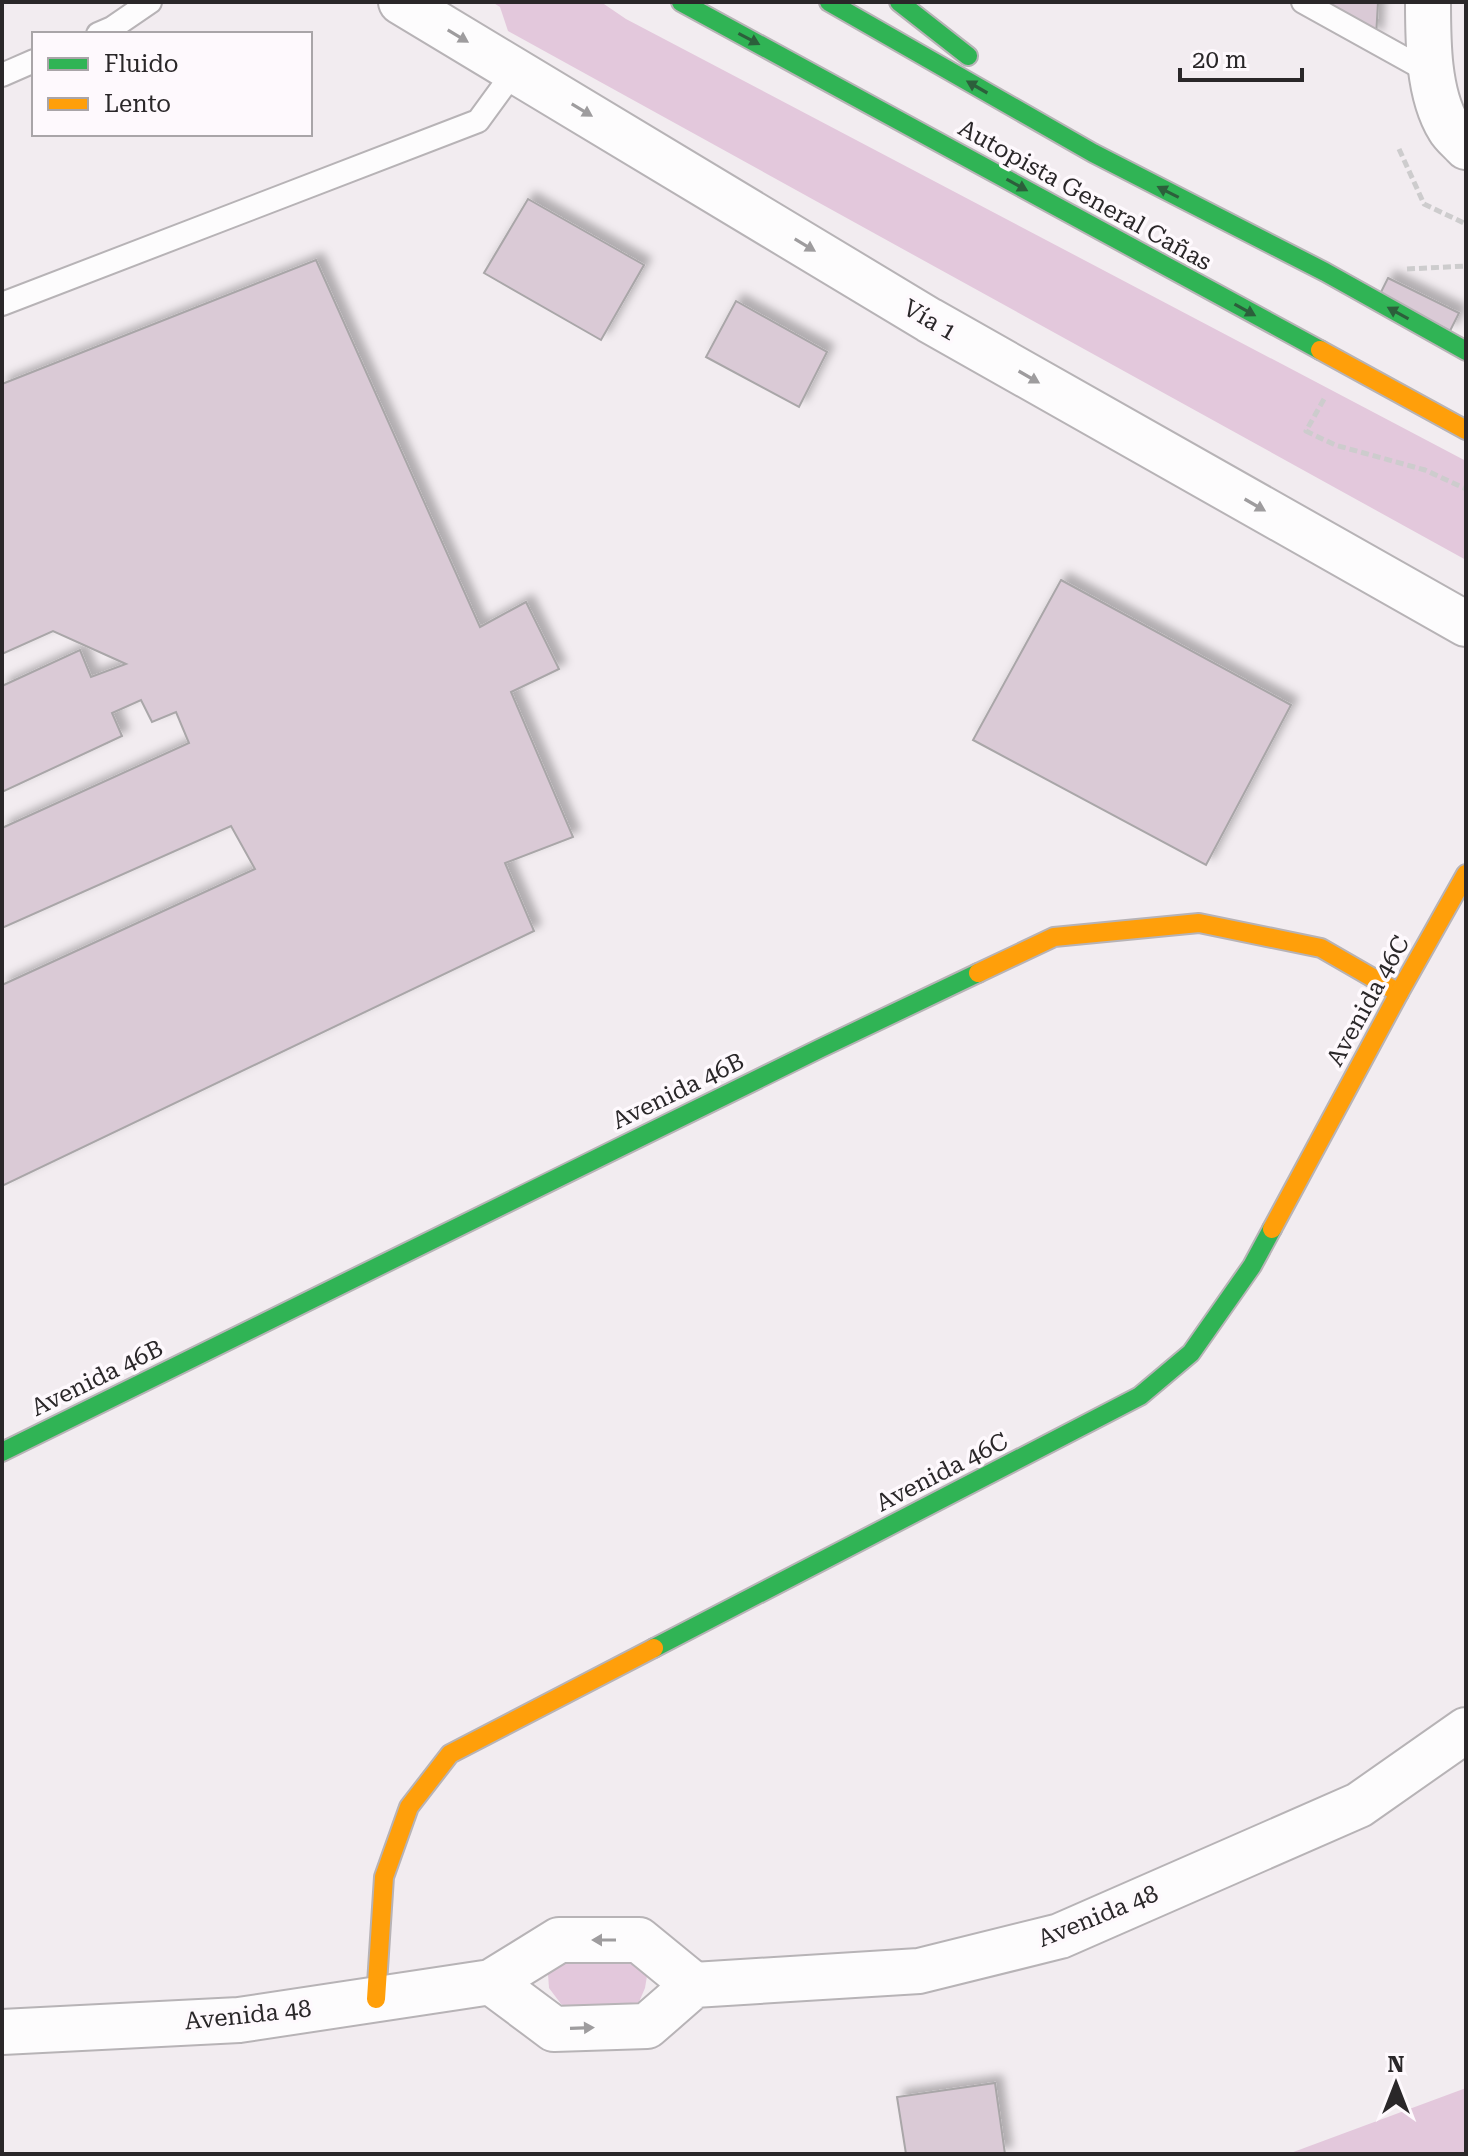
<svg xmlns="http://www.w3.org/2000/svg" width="1468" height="2156" font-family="'Roboto Serif',serif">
<defs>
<filter id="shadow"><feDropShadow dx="7" dy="-7" stdDeviation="4" flood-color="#0004"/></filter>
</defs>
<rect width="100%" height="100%" fill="#f2ecf0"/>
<g fill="#e3c8dc">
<path d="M492 2H601L626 19 1466 461V560L508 31 500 7Z"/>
<path d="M630 1954 648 1970 645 1988 636 2009 576 2013 561 2004 549 1988 548 1974 558 1959Z"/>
<path d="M1466 2088V2154H1288Z"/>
</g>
<g fill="#dacad6" stroke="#a9a6a8" stroke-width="2" filter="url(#shadow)">
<path d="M1314 2H1378L1376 37Z"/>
<path d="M528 199 644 265 601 340 484 273Z"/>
<path d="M316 260 480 627 526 602 559 669 511 692 573 837 505 863 534 931 2 1186V985L255 869 231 826 2 928V828L189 743 176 712 152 722 141 700 112 713 122 736 2 792V686L80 650 91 677 126 664 53 631 2 654V384Z"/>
<path d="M1388 278 1459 313 1450 331 1380 294Z"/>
<path d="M736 301 827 352 799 407 706 357Z"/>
<path d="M1061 580 1291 705 1206 865 973 740Z"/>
<path d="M995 2083 1005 2154H906L897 2097Z"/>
</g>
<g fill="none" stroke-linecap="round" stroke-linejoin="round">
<defs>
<g id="lane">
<path d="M1303 2 1431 73"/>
<path d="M98 34 112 28 150 2"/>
<path d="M2 75 34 61"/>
<path d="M2 304 478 121 516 69"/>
</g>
<g id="street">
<path d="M401 2 929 320 1466 624"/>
<path d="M1428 2C1428 41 1428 94 1449 128 1453 135 1461 141 1466 147"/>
<path d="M491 1982 554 2029 647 2026 694 1985 919 1971 1060 1936 1359 1805 1466 1730"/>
<path d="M2 2032 239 2020 491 1982 559 1940H639L694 1985"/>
</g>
<g id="fast">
<path d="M681 2 1320 350"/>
<path d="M829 2 1093 153 1325 272 1466 351"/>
<path d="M899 2 968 56"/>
<path d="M2 1452 821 1048 978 973"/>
<path d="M654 1648 1140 1396 1191 1353 1252 1266 1272 1229"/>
</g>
<g id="slow">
<path d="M1320 350 1466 430"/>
<path d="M978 973 1054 937 1199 923 1321 948 1399 993"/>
<path d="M1272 1229 1399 993 1466 874"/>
<path d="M376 1999 384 1877 409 1807 450 1754 654 1648"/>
</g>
</defs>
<use href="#lane" stroke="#b7b3b6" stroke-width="26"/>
<use href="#street" stroke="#b7b3b6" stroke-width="48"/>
<use href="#fast" stroke="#b7b3b6" stroke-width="22"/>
<use href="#slow" stroke="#b7b3b6" stroke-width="22"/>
<g stroke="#cdcccd" stroke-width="5" stroke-dasharray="8 4" stroke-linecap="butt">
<path d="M1399 149 1424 204 1466 224"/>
<path d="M1407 269 1466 266"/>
<path d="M1324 399 1306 431 1335 445 1425 470 1466 489"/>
</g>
<use href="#lane" stroke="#fdfcfd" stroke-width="22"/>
<use href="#street" stroke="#fdfcfd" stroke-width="44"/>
<use href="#fast" stroke="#30b455" stroke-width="18"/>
<use href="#slow" stroke="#ff9f0a" stroke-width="18"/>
</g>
<defs><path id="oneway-solid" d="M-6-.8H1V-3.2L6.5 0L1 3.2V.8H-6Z" transform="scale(2)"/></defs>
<g fill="#9e9c9e">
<use href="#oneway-solid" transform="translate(458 36) rotate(31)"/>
<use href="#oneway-solid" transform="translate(582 110) rotate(31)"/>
<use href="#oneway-solid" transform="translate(805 245) rotate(31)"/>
<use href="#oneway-solid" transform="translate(1029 377) rotate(30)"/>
<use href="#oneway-solid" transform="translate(1255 505) rotate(30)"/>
<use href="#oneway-solid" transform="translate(604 1940) rotate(-180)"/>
<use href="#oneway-solid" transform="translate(582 2028) rotate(-2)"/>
</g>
<g fill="#2c5f3b">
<use href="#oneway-solid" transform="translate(749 39) rotate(28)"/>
<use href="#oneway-solid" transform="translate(977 87) rotate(-150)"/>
<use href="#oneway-solid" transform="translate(1017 185) rotate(29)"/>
<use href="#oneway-solid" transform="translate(1168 192) rotate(-153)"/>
<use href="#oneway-solid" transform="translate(1245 310) rotate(29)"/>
<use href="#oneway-solid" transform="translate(1398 313) rotate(-151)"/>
</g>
<g text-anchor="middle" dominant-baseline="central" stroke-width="7" stroke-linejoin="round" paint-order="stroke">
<g font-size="24" fill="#2a2729" stroke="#fef9fd">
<text transform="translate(1085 195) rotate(29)">Autopista General Cañas</text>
<text transform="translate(930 320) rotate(30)">Vía 1</text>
<text transform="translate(1368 1001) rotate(-61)">Avenida 46C</text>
<text transform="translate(678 1091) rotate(-26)">Avenida 46B</text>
<text transform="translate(97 1378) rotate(-26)">Avenida 46B</text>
<text transform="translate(942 1472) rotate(-27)">Avenida 46C</text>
<text transform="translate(1098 1916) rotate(-22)">Avenida 48</text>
<text transform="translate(248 2015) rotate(-6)">Avenida 48</text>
</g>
</g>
<rect width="1468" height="2156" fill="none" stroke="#2a2729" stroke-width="8"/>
<rect x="32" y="32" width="280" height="104" fill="#fef9fd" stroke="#a9a5a8" stroke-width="2"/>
<rect x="48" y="58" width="40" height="12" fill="#30b455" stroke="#a9a5a8" stroke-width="2"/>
<text x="104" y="72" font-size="24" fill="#2a2729">Fluido</text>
<rect x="48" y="98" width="40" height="12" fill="#ff9f0a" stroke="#a9a5a8" stroke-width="2"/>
<text x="104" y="112" font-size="24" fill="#2a2729">Lento</text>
<g transform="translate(1396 2084)" stroke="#fef9fd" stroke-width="6" paint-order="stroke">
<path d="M0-6L14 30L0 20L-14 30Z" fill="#2a2729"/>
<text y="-12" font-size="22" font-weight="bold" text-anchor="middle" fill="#2a2729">N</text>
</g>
<path d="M1180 68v12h122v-12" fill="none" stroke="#2a2729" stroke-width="4"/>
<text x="1192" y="68" font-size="24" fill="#2a2729" stroke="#fef9fd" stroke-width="6" paint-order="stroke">20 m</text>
</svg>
